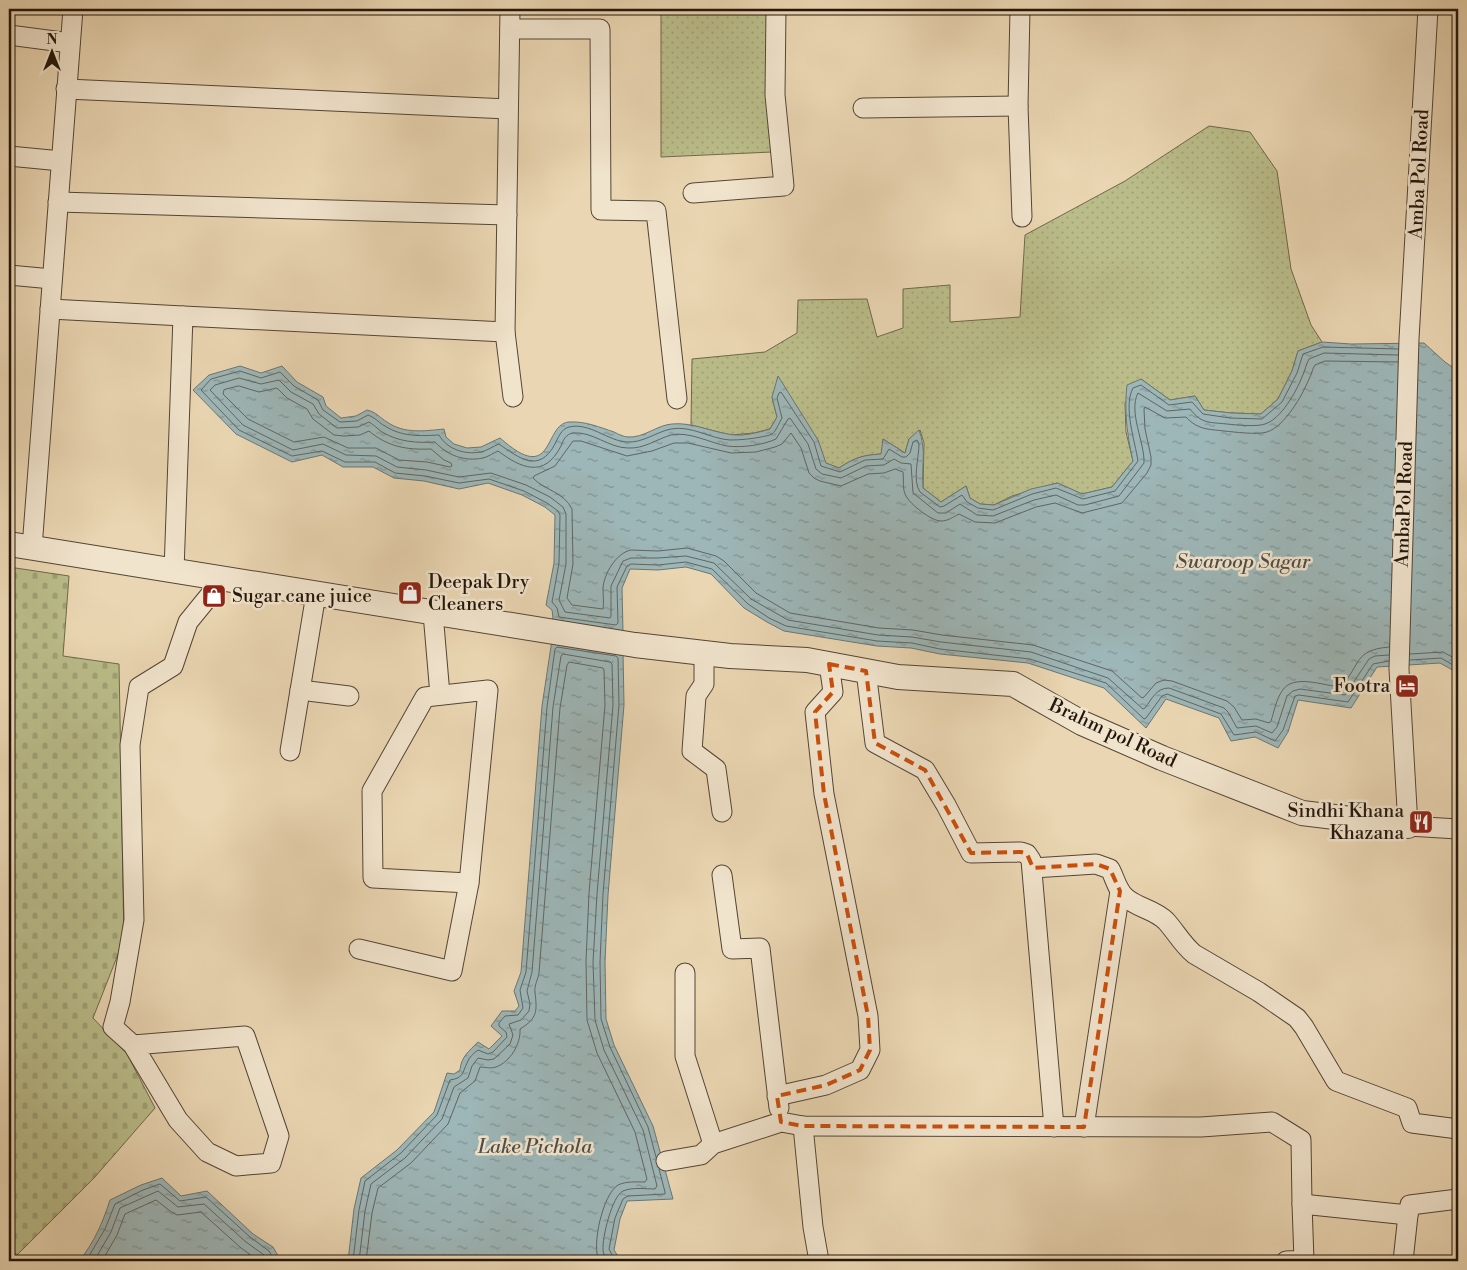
<svg xmlns="http://www.w3.org/2000/svg" width="1467" height="1270" font-family="'Libre Bodoni',serif">
<defs>
<pattern id="grass-dots" width="8" height="8" patternUnits="userSpaceOnUse" patternTransform="scale(1.25)"><rect width="8" height="8" fill="#babd8a"/><path d="M2 2h.1M6 6h.1" fill="none" stroke="#a0a276" stroke-width="1.8" stroke-linecap="round"/></pattern>
<pattern id="cemetery-stones" width="16" height="16" patternUnits="userSpaceOnUse" patternTransform="scale(1.25)"><rect width="16" height="16" fill="#babd8a"/><path d="M2 7V4a2 2 0 0 1 4 0v3zM10 15v-3a2 2 0 0 1 4 0v3z" fill="#a0a276"/></pattern>
<pattern id="water-ripples" width="26" height="14" patternUnits="userSpaceOnUse" patternTransform="scale(1.25)"><rect width="26" height="14" fill="#9db6b7"/><path d="M2 4q2-2 4 0t4 0M15 11q2-2 4 0t4 0" fill="none" stroke="#809393"/></pattern>
</defs>
<rect width="100%" height="100%" fill="#ead6b2"/>
<filter id="stains"><feTurbulence type="fractalNoise" baseFrequency=".004" numOctaves="4"/><feColorMatrix values="0 0 0 0 .2 0 0 0 0 .09 0 0 0 0 .02 0 0 0 .5 -.17"/></filter>
<radialGradient id="worn" r=".72"><stop offset=".6" stop-color="#630" stop-opacity="0"/><stop offset="1" stop-color="#630" stop-opacity=".3"/></radialGradient>
<g fill="url(#grass-dots)" stroke="#6e694a">
<path d="M661 9H771L772 152 661 157Z"/>
<path d="M1209 126 1250 132 1277 171 1291 269 1311 325 1322 342 1298 351 1292 371 1278 399 1261 414 1231 413 1204 410 1195 396 1170 400 1141 379 1125 403 1126 432 1133 461 1112 487 1082 494 1057 483 1012 496 994 505 980 504 970 498 966 486 941 502 923 488 924 443 920 430 909 439 905 453 883 439 882 454C863 455 854 458 839 468L825 463 818 440 772 397 777 417 770 429 754 433 730 435 691 425 692 359 765 352 797 333 798 300 867 299 877 337 903 328V289L950 285V322L1020 317 1025 235 1125 181Z"/>
</g>
<path fill="url(#cemetery-stones)" stroke="#6e694a" d="M9 567 69 576 63 656 119 664 124 939 93 1018 127 1054 155 1108 94 1178 11 1261H9Z"/>
<g fill="url(#water-ripples)" stroke="#6c7672">
<path d="M1322 342 1351 344 1424 343 1445 362 1458 371V673L1440 663 1377 667 1351 708 1298 700 1288 732 1278 748 1255 737 1231 741 1219 718 1166 699 1146 728 1104 688 1028 663 940 654 911 648 877 646 784 631 767 622 744 608 711 574 686 567 658 570 630 569 622 588 623 632 550 621 553 618 552 610 546 605 554 563 555 515 545 507 522 495 488 483 459 489 424 481 394 478 373 467H343L322 455 292 462 236 434 193 390 209 375 240 366 261 373 282 366 297 382 323 397 326 406 341 418 356 416 367 410C376 412 379 417 387 422 404 434 424 431 444 429L446 437 454 444 467 448 481 447 500 438C555 487 543 424 569 422 585 421 599 427 614 432 618 434 624 437 628 437 644 438 657 425 672 424 691 422 709 431 728 434 741 437 757 433 770 429L777 417 772 397 778 376 818 440 826 463 839 468C854 458 863 455 881 454L883 439 905 453 909 439 919 430C927 451 921 467 923 488L941 502 966 486 970 498 980 504 994 505 1031 489 1058 483 1082 494 1112 487 1133 461C1127 435 1124 411 1127 385L1141 379 1170 400 1195 396 1204 410 1231 413 1261 414 1278 399 1292 371 1298 351Z"/>
<path d="M552 640 623 652 624 705 608 895 605 962 606 1019 614 1045 653 1126 673 1199 627 1201 620 1219 614 1250 621 1261H348L354 1209 361 1178 397 1150 434 1112 447 1073 454 1074 460 1070C461 1057 469 1051 478 1042L489 1049 502 1036 491 1026 502 1011H515L519 1006 514 991 521 972 542 706Z"/>
<path d="M162 1178 181 1196 207 1191 253 1234 273 1247 281 1261H79C94 1243 103 1222 110 1200L141 1185Z"/>
</g>
<g fill="none" stroke-linecap="round" stroke-linejoin="round">
<g stroke="#606661" stroke-width="1">
<path d="M239 386 259 392 277 388 287 398 307 409 313 419 334 435 344 436 360 435 369 431C388 447 407 450 431 449L444 460 451 463 452 466 450 467 427 462 399 460 376 448H348L324 437 294 442 248 419 223 394 224 390Z"/>
<path d="M1389 647C1354 650 1361 664 1341 687 1324 686 1293 673 1282 691 1276 700 1274 712 1271 721L1269 723 1256 719 1242 720 1234 707 1227 701 1172 681 1164 680 1156 683 1144 697 1142 698 1112 671 1033 645 942 635 913 630 879 628 790 613 756 593 724 561 716 556 687 548 658 551 631 550C616 553 604 574 603 588 603 595 604 602 603 609L572 605 567 598 573 564 572 509C564 492 544 490 533 478L534 476 555 466 573 441H581L627 456 652 451 674 443H688L731 453 756 452 775 447 782 444 791 433 801 448 809 473 814 478 820 481 841 486 868 474 884 473 895 469 903 472C904 480 902 489 906 496 910 504 931 521 941 521 948 521 953 517 959 514L975 522 995 523 1036 507 1055 503 1082 513 1122 503 1147 473 1151 465V457L1145 429 1144 409 1145 407 1165 418 1186 417C1198 430 1208 429 1224 431 1235 432 1256 435 1267 432 1285 426 1302 396 1309 379 1312 374 1312 369 1315 365L1325 361 1398 362"/>
<path d="M1410 654 1443 652 1458 660"/>
<path d="M1389 655 1375 656 1369 659 1345 695 1300 689 1293 691 1287 696 1277 727 1272 733 1256 726 1237 728 1228 712 1224 708 1169 688C1156 688 1152 699 1145 708L1143 709 1108 678 1031 652 941 642 912 637 878 635 788 620 751 599 714 563 686 556 658 558H631L623 561 611 586V616L610 618 565 612 559 600 566 564V514L563 507 550 497 526 485 491 473 459 477 426 470 397 467 376 456 346 455 323 444 293 450 243 425 210 390 215 385 239 378 261 384 279 380 291 392 313 404 319 414 337 428 358 427 369 422C374 425 378 429 382 432 399 442 416 443 435 442 447 455 464 462 483 458 488 457 493 453 498 451 521 468 544 479 561 446 563 440 566 434 573 433 592 431 609 448 628 448 644 449 657 439 671 435 689 431 710 443 727 446 742 448 763 445 776 439L788 419 790 418 808 444 816 469 822 474 841 478 866 466 884 465 894 459 901 463 911 464 913 493 938 513H946L960 504 977 515 993 516 1034 500 1056 495 1078 505H1085L1119 496 1144 463C1145 443 1128 412 1138 393L1167 411 1190 409C1202 424 1208 422 1227 424 1236 425 1257 427 1265 424 1281 419 1296 392 1302 377 1305 371 1306 364 1309 359L1324 353 1398 355"/>
<path d="M1410 660 1441 658 1458 668"/>
<path d="M1389 661 1373 664 1348 702 1299 695 1295 696 1283 730 1275 741 1256 732 1234 735 1221 714 1167 694 1162 696 1146 718 1144 719 1106 683 1030 659 940 649 912 643 877 641 786 626 769 618 748 604 712 569 686 562 658 565 631 564 627 566 617 587 618 623 616 625 559 617 557 608 552 602 559 563 560 515 558 511 547 503 524 491 489 479 459 483 425 476 395 473 375 462H345L322 451 292 456 239 430 201 390 211 379 240 371 261 378 280 372 294 386 318 400 323 410 340 422 357 421 368 415C376 418 379 423 385 426 402 437 420 436 439 435 447 449 464 455 481 452 487 451 493 446 499 444 519 458 539 474 555 444 558 438 561 429 569 427 589 422 608 441 627 442 643 443 656 432 671 429 691 425 711 439 730 440 740 440 751 439 761 437 764 436 769 436 772 434 776 431 779 423 782 418L777 398 779 393 781 392 814 442 821 466 840 472 865 460 883 459 889 449 902 457H906L910 453 913 442 917 440 919 444C919 458 912 480 920 492L940 507 944 506 962 495 967 502 978 508 993 510 1032 494 1056 488 1083 499 1115 491 1138 461C1135 441 1123 407 1133 388L1141 385 1169 405 1192 402 1203 414 1230 418 1262 419 1282 402 1297 373 1303 354 1323 347 1398 349"/>
<path d="M86 1261 105 1229 115 1204 143 1190 160 1184 180 1201 206 1197 250 1237 269 1251 275 1261"/>
<path d="M94 1261 111 1232 120 1208 158 1191 178 1207 204 1204 246 1242 264 1255 268 1261"/>
<path d="M102 1261 117 1235 125 1214 156 1200 170 1211 177 1215 201 1212 241 1248 259 1261"/>
<path d="M353 1261 359 1210 365 1181 401 1153 437 1115 450 1080C463 1078 462 1074 467 1063 469 1057 473 1054 478 1050L488 1054 493 1052 507 1037 506 1032 499 1026V1023L505 1016 518 1015 523 1008 520 990 526 972 547 707 555 649 557 647 616 656 618 658 619 705 603 894 600 962 601 1019 610 1047 648 1127 656 1157"/>
<path d="M359 1261 365 1211 371 1184 405 1158 442 1119 454 1087 468 1078 472 1066 478 1058 488 1060 494 1059 510 1044 513 1035 509 1024 521 1020 529 1011 530 1004 527 991 532 972 553 707 561 656 563 654 610 662 612 664 613 705 597 894 593 962 595 1020 604 1050 643 1130 657 1186 655 1189C646 1189 632 1187 623 1191 612 1196 602 1238 603 1250 603 1254 606 1258 608 1261"/>
<path d="M366 1261 372 1213 378 1188 411 1163 448 1124 460 1093 475 1081 480 1067C485 1067 490 1069 496 1067 510 1062 521 1044 520 1029 538 1018 537 1011 535 992 534 986 538 979 539 973L560 708 567 665 569 662 603 668 604 670 605 705 589 893 586 961 587 1020 597 1053 635 1132 647 1179 645 1182C637 1182 626 1181 618 1185 603 1194 591 1246 599 1261"/>
<path d="M615 1261 609 1249 615 1218 623 1199 628 1196 665 1194V1192L659 1169"/>
</g>
<defs>
<g id="minor">
<path d="M1020 9 1018 106 1022 217"/>
<path d="M1428 9 1409 339 1399 669 1408 826 1458 829"/>
<path d="M510 29H600L601 210 656 211 677 399"/>
<path d="M9 35 70 43"/>
<path d="M66 89 508 109"/>
<path d="M863 108 1018 106"/>
<path d="M9 156 61 161"/>
<path d="M693 193 784 186 775 95 776 9"/>
<path d="M58 202 507 215"/>
<path d="M9 275 52 279"/>
<path d="M50 309 183 316"/>
<path d="M505 332 513 397"/>
<path d="M32 548 73 9"/>
<path d="M174 571 183 316 505 332 510 9"/>
<path d="M433 613 440 695"/>
<path d="M704 653V684L696 696 692 751 716 769 722 812"/>
<path d="M866 671 875 743 925 770 946 805 971 853 1021 852 1027 854 1031 860 1054 1127"/>
<path d="M300 690 349 696"/>
<path d="M488 690 469 883 373 878 372 791 425 697Z"/>
<path d="M290 751 316 594"/>
<path d="M1033 868 1096 864 1110 869C1115 878 1117 890 1125 897 1137 908 1154 909 1166 921 1176 932 1182 944 1194 954L1259 992 1297 1018 1304 1027 1336 1081 1407 1108 1412 1123 1458 1129"/>
<path d="M722 875 732 949 760 948 779 1108"/>
<path d="M359 949 452 971 469 883"/>
<path d="M685 973V1056L713 1144"/>
<path d="M133 1045 245 1036 279 1136 271 1163 236 1166 207 1152 178 1120 133 1045 113 1027 120 1002 134 920 130 745 139 687 173 666 188 622 223 579"/>
<path d="M777 1096 826 1085 860 1070 870 1050 868 1016 824 794 815 712 833 692 829 664"/>
<path d="M803 1126 813 1227 819 1261"/>
<path d="M1084 1127 1120 891"/>
<path d="M666 1161 701 1155 713 1144 781 1122 803 1126 1201 1127 1272 1122 1301 1140 1302 1204"/>
<path d="M1286 1261 1304 1260 1302 1204 1408 1215 1410 1205 1458 1199"/>
<path d="M1403 1261 1408 1215"/>
</g>
<path id="tertiary" d="M9 544 635 645 730 656 807 660 898 677 1013 684 1082 723 1162 758 1302 813 1408 826"/>
</defs>
<use href="#minor" stroke="#544535" stroke-width="21"/>
<use href="#tertiary" stroke="#544535" stroke-width="26"/>
<use href="#minor" stroke="#f1e4cd" stroke-width="19"/>
<use href="#tertiary" stroke="#f1e4cd" stroke-width="24"/>
</g>
<path fill="none" stroke="#ca4f0c" stroke-width="4" stroke-dasharray="10 6" stroke-linejoin="round" d="M829 664 866 671 875 743 925 770 971 853 1021 852 1027 854 1033 868 1096 864 1110 869 1120 891 1084 1127 803 1126 781 1122 777 1096 826 1085 860 1070 870 1050 868 1016 824 794 815 712 833 692Z"/>
<defs>
<symbol id="shop-square" viewBox="-11 -11 22 22"><rect x="-9" y="-9" width="18" height="18" rx="4" fill="#8f2418" stroke="#f1e4cd"/><path d="M-5-2.5h2.3a2.7 3.5 0 0 1 5.4 0H5L5.5 6h-11ZM-1.5-2.5h3a1.5 2.3 0 0 0-3 0Z" fill="#fff"/></symbol>
<symbol id="hotel-square" viewBox="-11 -11 22 22"><rect x="-9" y="-9" width="18" height="18" rx="4" fill="#8f2418" stroke="#f1e4cd"/><path d="M-6-4.5h1.5V1H6V5H4.5V3h-9V5H-6ZM-4 0a1.8 1.8 0 1 1 3.6 0ZM.5 0V-2.5h3Q6-2.5 6 0Z" fill="#fff"/></symbol>
<symbol id="restaurant-square" viewBox="-11 -11 22 22"><rect x="-9" y="-9" width="18" height="18" rx="4" fill="#8f2418" stroke="#f1e4cd"/><path d="M-5-6h1v4h1v-4h1v4h1v-4h1v5L-1.5 .5V6h-2V.5L-5-1ZM5-6V6H3V1.5H1.5Q1.5-4 5-6Z" fill="#fff"/></symbol>
</defs>
<g fill-rule="evenodd">
<use href="#shop-square" x="396" y="579" width="28" height="28"/>
<use href="#shop-square" x="200" y="582" width="28" height="28"/>
<use href="#hotel-square" x="1393" y="672" width="28" height="28"/>
<use href="#restaurant-square" x="1407" y="808" width="28" height="28"/>
</g>
<g text-anchor="middle" dominant-baseline="central" stroke-width="5" stroke-linejoin="round" paint-order="stroke">
<g font-size="19" fill="#22150b" stroke="#f1e4cd">
<text transform="translate(1419 174) rotate(-87)">Amba Pol Road</text>
<text transform="translate(1404 504) rotate(-88)">AmbaPol Road</text>
<text transform="translate(1113 733) rotate(25)">Brahm pol Road</text>
</g>
<g font-size="19" fill="#22150b" stroke="#f1e4cd" text-anchor="start">
<text x="428" y="582">Deepak Dry<tspan x="428" dy="22">Cleaners</tspan></text>
<text x="232" y="596">Sugar cane juice</text>
<text x="1390" y="686" text-anchor="end">Footra</text>
<text x="1404" y="811" text-anchor="end">Sindhi Khana<tspan x="1404" dy="22">Khazana</tspan></text>
</g>
<g font-size="20" font-style="italic" fill="#4d4d47" stroke="#f1e4cd">
<text x="1243" y="562">Swaroop Sagar</text>
<text x="535" y="1147">Lake Pichola</text>
</g>
</g>
<rect width="1467" height="1270" fill="none" stroke="#ead6b2" stroke-width="30"/>
<rect x="10" y="10" width="1447" height="1250" fill="none" stroke="#22150b" stroke-width="2.5"/>
<rect x="15" y="15" width="1437" height="1240" fill="none" stroke="#22150b"/>
<g transform="translate(52 52)" stroke="#f1e4cd" stroke-width="4" paint-order="stroke">
<path d="M0-4L9 19L0 12L-9 19Z" fill="#22150b"/>
<text y="-8" font-size="14" font-weight="bold" text-anchor="middle" fill="#22150b">N</text>
</g>
<rect width="100%" height="100%" filter="url(#stains)"/>
<rect width="100%" height="100%" fill="url(#worn)"/>
</svg>
